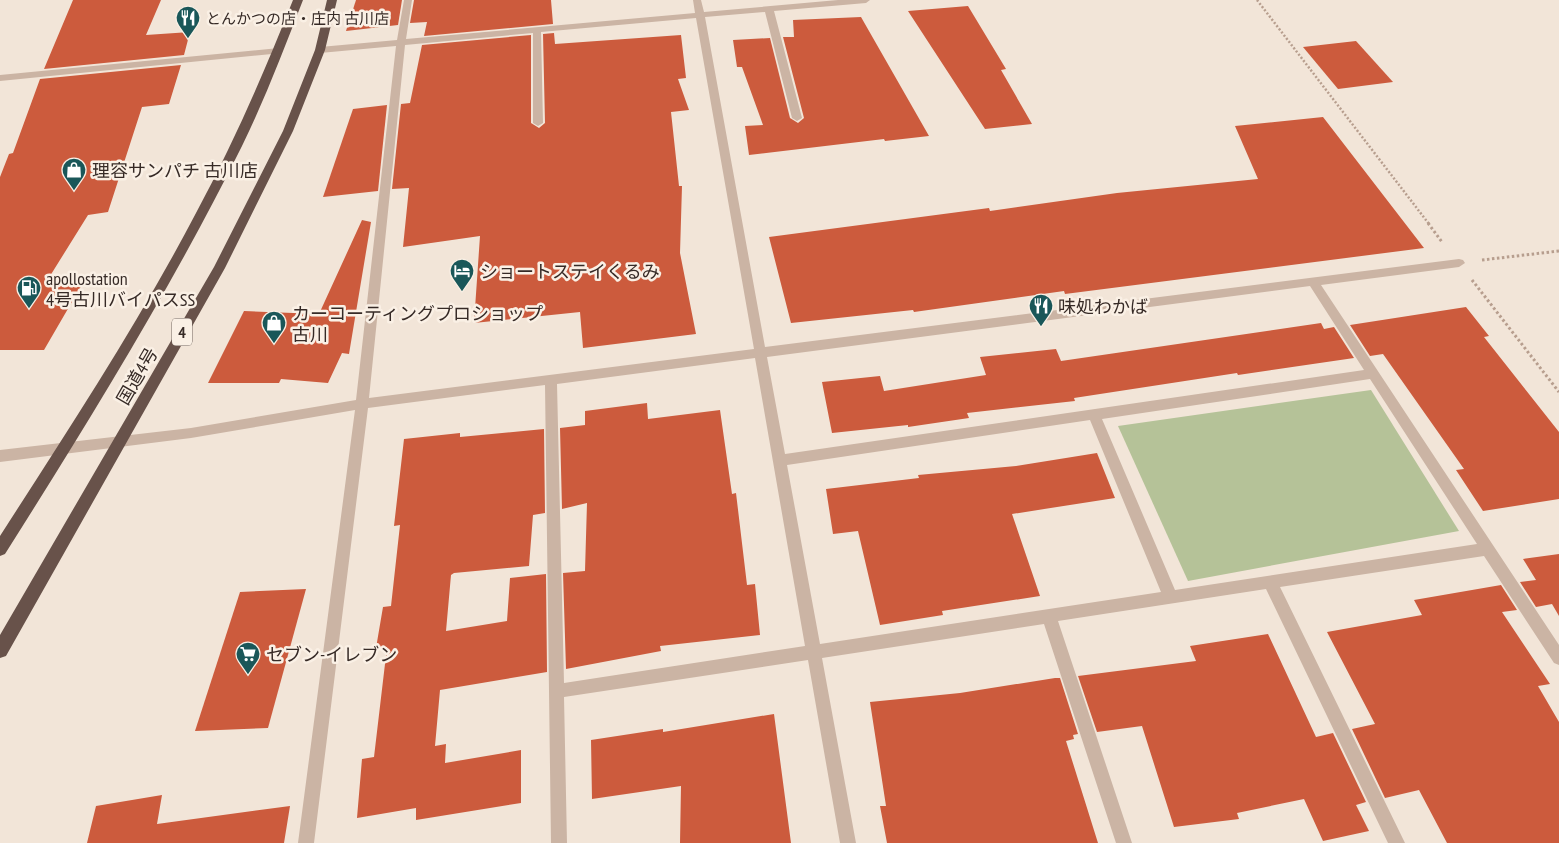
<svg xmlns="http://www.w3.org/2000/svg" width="1559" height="843" font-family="'PT Sans Narrow','Noto Sans JP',sans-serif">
<rect width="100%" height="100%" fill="#f2e5d8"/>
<path fill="#b5c298" d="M1371 390 1459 531 1188 581 1118 426Z"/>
<g fill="#cc5b3d">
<path d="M73 0H161L146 35 190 32 184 55 44 69Z"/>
<path d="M356 0H402L398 25 346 31Z"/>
<path d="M414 0H551L553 24 424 36 427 22 410 23Z"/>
<path d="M968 6 1006 69 1001 70 1032 124 985 129 908 11Z"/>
<path d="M861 17 929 136 885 141 884 139 749 155 745 126 763 125 742 67H737L733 40 770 38 790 118 798 123 804 118 783 37H794L793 20Z"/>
<path d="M554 33 555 44 681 35 686 78 678 79 689 110 671 112 679 186H682L680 253 696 334 583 348 580 312 474 323 480 236 403 247 409 188 392 189 401 104 410 103 422 45 531 35V123L539 128 545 123 543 34Z"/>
<path d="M1356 41 1393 82 1338 89 1303 47Z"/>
<path d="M181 65 169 104 142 107 108 212 88 215 50 276H87L44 350H0V177L9 154 13 153 40 79Z"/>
<path d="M387 105 378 191 323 197 353 109Z"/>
<path d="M1323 117 1424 248 1065 294 1064 291 914 312 913 310 791 323 769 237 989 208 990 211 1117 193 1258 179 1235 126Z"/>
<path d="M362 220 371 222 349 354 342 353 328 383 281 379 279 383H208L244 311 319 314Z"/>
<path d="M1466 307 1489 336 1484 337 1559 432V499L1483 511 1456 470 1464 469 1383 354 1370 356 1350 325Z"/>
<path d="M1321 323 1324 329 1334 327 1354 358 1238 375 1237 373 1074 398 1075 401 967 413 969 418 908 427V425L832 433 822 382 880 376 884 391 986 375 980 357 1056 349 1061 361Z"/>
<path d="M647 403 648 419 720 410 732 494 736 493 747 585 755 584 760 635 660 646 661 651 566 669 563 573 585 571 587 503 562 509 560 428 585 425V411Z"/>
<path d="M544 429 545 513 533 515 529 566 454 573 451 575 446 631 507 621 510 578 546 574 547 672 440 690 435 746 446 744 445 763 521 750V803L416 820V808L357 818 362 759 374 757 387 647 376 648 383 607 391 606 400 525 394 526 404 439 460 433V437Z"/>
<path d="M1097 453 1115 498 1012 514 1040 596 942 611 943 615 880 625 858 531 833 534 826 489 919 478 918 475 1016 466Z"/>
<path d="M1559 554V616L1552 604 1536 607 1520 582 1536 580 1523 559Z"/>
<path d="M1501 585 1517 610 1502 612 1550 684 1538 686 1559 722V843H1447L1419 790 1385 798 1352 729 1375 724 1327 632 1422 615 1414 600Z"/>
<path d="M306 589 268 728 195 731 240 592Z"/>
<path d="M1268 634 1316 737 1333 733 1366 802 1356 805 1369 831 1323 841 1304 799 1237 813 1239 819 1174 827 1142 726 1097 732 1078 676 1196 661 1190 646Z"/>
<path d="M1055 678H1060L1078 734 1073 735 1074 739 1066 741 1098 843H887L880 806H886L870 702 960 693Z"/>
<path d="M774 714 791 843H680L681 786 592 799 591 740 663 729V732Z"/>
<path d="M162 795 157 824 290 806 284 843H87L96 806Z"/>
</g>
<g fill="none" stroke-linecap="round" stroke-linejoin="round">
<path stroke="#b79e8e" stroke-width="2.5" stroke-dasharray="2 2" stroke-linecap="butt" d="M1257 0 1429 224"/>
<g stroke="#b79e8e" stroke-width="3" stroke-dasharray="2.5 2.5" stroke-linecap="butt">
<path d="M1428 223 1442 242"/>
<path d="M1482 260 1559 251"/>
<path d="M1472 280 1559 392"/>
</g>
<g fill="#cbb4a4" fill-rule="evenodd">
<path d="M404 0H412L406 39 695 13 693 0H701L704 12 838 0H870L866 3 774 11 802 118 797 121 792 118 765 12 705 17 765 347 1459 259 1463 260 1465 263 1459 267 1321 285 1559 645V665L1554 663 1484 556 1280 587 1405 843H1388L1266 589 1058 621 1132 843H1116L1044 624 822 658 856 843H840L808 660 564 697 567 843H551L545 385 368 408 314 843H298L355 410 191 438 0 462V450L191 428 356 400 396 46 320 53 315 50 320 47 397 40ZM696 18 754 349 369 398 405 45 533 33V123L538 126 543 123 541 32ZM1310 286 1364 370 785 454 767 357ZM755 358 805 646 564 683 557 384ZM1370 379 1477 544 1175 590 1102 419ZM1090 420 1161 592 820 644 787 465Z"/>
<path d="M279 48 282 49V53L0 81V75Z"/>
</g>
<g fill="#68524a" fill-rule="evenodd">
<path d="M293 0H303C284 49 265 99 242 146 172 287 89 421 5 554L0 556V536C68 430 138 324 196 213 233 144 264 73 293 0Z"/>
<path d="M327 0H337L325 50 293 131 225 268 6 656 0 658V635L214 267 283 131 315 50Z"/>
</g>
</g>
<defs>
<symbol id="restaurant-pin" viewBox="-11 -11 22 30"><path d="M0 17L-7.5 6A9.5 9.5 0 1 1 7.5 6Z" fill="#1a5759" stroke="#faf0e5"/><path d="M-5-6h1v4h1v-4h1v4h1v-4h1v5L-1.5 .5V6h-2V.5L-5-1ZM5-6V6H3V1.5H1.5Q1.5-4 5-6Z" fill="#fff"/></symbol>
<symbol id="shop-pin" viewBox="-11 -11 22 30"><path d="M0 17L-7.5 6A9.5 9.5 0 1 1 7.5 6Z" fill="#1a5759" stroke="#faf0e5"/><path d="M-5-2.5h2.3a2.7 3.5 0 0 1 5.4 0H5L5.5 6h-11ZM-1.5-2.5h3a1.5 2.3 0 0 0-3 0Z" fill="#fff"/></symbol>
<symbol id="hotel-pin" viewBox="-11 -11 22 30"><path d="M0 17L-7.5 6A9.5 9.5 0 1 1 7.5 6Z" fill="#1a5759" stroke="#faf0e5"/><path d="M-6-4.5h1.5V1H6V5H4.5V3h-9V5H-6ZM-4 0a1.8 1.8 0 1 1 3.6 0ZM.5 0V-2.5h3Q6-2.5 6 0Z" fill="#fff"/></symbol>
<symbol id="fuel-pin" viewBox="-11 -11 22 30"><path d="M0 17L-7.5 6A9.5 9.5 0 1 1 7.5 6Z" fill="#1a5759" stroke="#faf0e5"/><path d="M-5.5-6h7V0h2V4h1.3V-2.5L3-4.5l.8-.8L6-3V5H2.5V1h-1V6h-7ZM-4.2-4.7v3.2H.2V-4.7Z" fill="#fff"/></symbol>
<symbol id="supermarket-pin" viewBox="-11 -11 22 30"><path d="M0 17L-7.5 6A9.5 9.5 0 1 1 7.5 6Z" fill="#1a5759" stroke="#faf0e5"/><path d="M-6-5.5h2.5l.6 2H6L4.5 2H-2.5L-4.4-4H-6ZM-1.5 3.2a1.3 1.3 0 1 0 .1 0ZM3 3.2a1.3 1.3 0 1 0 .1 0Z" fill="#fff"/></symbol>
</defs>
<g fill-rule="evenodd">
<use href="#restaurant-pin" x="174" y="4" width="28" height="38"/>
<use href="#shop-pin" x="60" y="156" width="28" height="38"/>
<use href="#hotel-pin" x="448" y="257" width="28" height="38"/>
<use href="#fuel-pin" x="15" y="274" width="28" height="38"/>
<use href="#restaurant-pin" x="1027" y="292" width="28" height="38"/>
<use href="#shop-pin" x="260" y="309" width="28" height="38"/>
<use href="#supermarket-pin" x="234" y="640" width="28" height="38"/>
</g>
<g text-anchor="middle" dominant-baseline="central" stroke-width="5" stroke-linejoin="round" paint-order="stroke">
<g font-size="15" fill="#362a26" stroke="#faf0e5" text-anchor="start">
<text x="206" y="18">とんかつの店・庄内 古川店</text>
</g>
<rect fill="#faf0e5" stroke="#71655f" stroke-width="1" x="172" y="318.5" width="20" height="27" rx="4"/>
<g font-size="16" font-weight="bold" fill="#362a26">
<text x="182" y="332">4</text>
</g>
<g font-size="18" fill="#362a26" stroke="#faf0e5" text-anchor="start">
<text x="92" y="170">理容サンパチ 古川店</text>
<text x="480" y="271">ショートステイくるみ</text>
<text x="46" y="278">apollostation<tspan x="46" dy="21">4号古川バイパスSS</tspan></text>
<text x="1058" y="306">味処わかば</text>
<text x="292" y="313">カーコーティングプロショップ<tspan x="292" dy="21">古川</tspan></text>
<text x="266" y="654">セブン-イレブン</text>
</g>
<g font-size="18" fill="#362a26" stroke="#faf0e5">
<text transform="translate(137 376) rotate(-60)">国道4号</text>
</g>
</g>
</svg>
